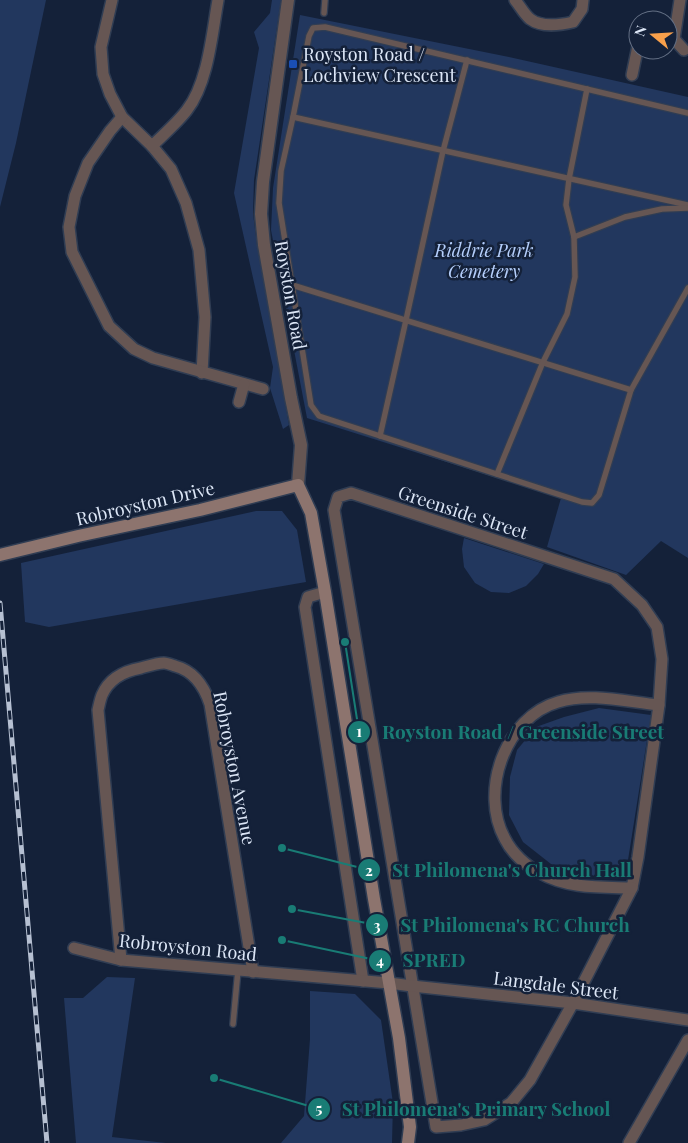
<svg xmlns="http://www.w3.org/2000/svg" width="688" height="1143" font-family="'Playfair Display',serif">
<rect width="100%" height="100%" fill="#142139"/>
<g fill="#22375e">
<path d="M0 0H46L16 143 0 207Z"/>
<path d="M272 0H281L254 180 253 213 257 245 289 425 283 429 270 388 273 367 234 193 259 48 254 32 270 13Z"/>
<path d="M300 15 509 57 688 97V558L661 541 626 575 547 547 561 498 307 418 271 230 273 188Z"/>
<path d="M256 511H282L297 530 306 582 49 627 25 622 21 563Z"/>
<path d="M464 538 544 564 538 574 526 586 509 593 491 592 475 583 464 567 462 549Z"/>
<path d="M599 708 651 715 625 879 576 874 551 864 523 842 509 815 510 777 517 750 536 727 564 717Z"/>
<path d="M107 977 135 978 112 1137 166 1143H76L64 998H83Z"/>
<path d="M310 991 355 994 381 1020 393 1103 392 1143H281L304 1116 310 1039Z"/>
</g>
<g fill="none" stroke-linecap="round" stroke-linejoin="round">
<defs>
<g id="service">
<path d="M324 13 325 0"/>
<path d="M688 113 325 27 313 28 309 36 293 117 281 171 279 203 311 405 319 416 582 502 592 503 599 495 631 390 688 288"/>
<path d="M293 117 688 205"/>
<path d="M574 237 625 217 662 209 688 208"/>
<path d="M292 285 631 390"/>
<path d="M380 436 406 320 443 151 467 60"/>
<path d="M497 474 543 362 567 314 575 277 574 237 566 205 569 179 587 89"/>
<path d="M233 1024 238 970"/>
</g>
<g id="minor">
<path d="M112 0 101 47 103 74 110 94 122 117 152 146 171 169 186 203 199 250 205 317 202 373"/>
<path d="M515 0C520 6 524 14 530 19 542 28 560 25 573 22L582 9 583 0"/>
<path d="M680 0 674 39 684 50"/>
<path d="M632 75 638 46"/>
<path d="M122 117 110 131 88 163 75 196 69 227 72 252 109 326 134 349 153 358 263 389"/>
<path d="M152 146C163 135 178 122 187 110 208 83 212 34 218 0"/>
<path d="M239 402 244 384"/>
<path d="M351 493 614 579 642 605 657 627 662 659 659 705 638 857 632 888 573 1003 530 1080 511 1103 484 1120 461 1125 436 1127 334 510 338 497Z"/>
<path d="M325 592 308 597 305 607 363 981"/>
<path d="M632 888C601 887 568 889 540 873 526 866 512 853 505 839 479 792 505 717 558 702 590 692 627 702 659 705"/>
<path d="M74 948 121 960 389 983 412 986 573 1003 688 1020"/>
<path d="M121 960 98 710C99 706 100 700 102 695 109 679 124 671 141 668 148 666 157 663 164 663 167 663 172 665 175 666 194 671 204 686 210 704L253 972"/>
<path d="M629 1143 688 1040"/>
</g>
<path id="tertiary" d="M288 0 263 182 261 214 264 245 291 398 301 445 298 485"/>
<path id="secondary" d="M0 555 78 536 200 510 298 485 311 513 325 592 374 899 399 1038 410 1127 408 1143"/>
</defs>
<use href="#service" stroke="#303d53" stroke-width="8"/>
<use href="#minor" stroke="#303d53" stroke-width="14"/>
<use href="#tertiary" stroke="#303d53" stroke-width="15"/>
<use href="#secondary" stroke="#303d53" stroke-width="15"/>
<use href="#service" stroke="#665653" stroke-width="5.5"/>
<use href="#minor" stroke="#665653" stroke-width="11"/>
<use href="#tertiary" stroke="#665653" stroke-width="12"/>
<use href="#secondary" stroke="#8d746e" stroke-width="12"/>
<defs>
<path id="rail" d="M0 603 47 1143"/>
</defs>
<use href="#rail" stroke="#b6c0d2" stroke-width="5"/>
<use href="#rail" stroke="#142139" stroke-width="3" stroke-dasharray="9" stroke-linecap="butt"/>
</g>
<rect fill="#1a4fb4" stroke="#142139" stroke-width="2" x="288" y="59" width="10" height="10" rx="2.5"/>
<g text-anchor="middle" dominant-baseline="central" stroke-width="5" stroke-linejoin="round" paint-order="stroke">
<g font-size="18" fill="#dce6f6" stroke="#142139" text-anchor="start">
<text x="303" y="54">Royston Road /<tspan x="303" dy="21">Lochview Crescent</tspan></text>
</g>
<g font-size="18" font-style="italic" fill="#b5cffc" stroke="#142139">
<text x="484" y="250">Riddrie Park<tspan x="484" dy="21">Cemetery</tspan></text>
</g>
<g font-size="18" fill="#dce6f6" stroke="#142139">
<text transform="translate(291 295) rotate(80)">Royston Road</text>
<text transform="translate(145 503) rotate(-13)">Robroyston Drive</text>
<text transform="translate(463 512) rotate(18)">Greenside Street</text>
<text transform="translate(235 768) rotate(79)">Robroyston Avenue</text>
<text transform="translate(188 947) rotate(6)">Robroyston Road</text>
<text transform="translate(556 985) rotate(7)">Langdale Street</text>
</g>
</g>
<path fill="none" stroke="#197c75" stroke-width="2" d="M345 642L359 732M282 848L369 870M292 909L377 925M282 940L380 961M214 1078L319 1109"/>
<g fill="#197c75" stroke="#142139" stroke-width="2">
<circle cx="345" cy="642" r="5"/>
<circle cx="282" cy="848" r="5"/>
<circle cx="292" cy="909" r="5"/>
<circle cx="282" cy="940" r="5"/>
<circle cx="214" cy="1078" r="5"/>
<circle cx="359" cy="732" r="12"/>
<circle cx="369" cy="870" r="12"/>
<circle cx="377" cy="925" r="12"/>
<circle cx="380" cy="961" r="12"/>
<circle cx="319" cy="1109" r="12"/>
</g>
<g font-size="15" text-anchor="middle" font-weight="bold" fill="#fff">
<text x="359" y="737">1</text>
<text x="369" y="876">2</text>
<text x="377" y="931">3</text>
<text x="380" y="966">4</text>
<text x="319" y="1114">5</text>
</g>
<g font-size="19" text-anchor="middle" font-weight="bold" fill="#197c75" stroke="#142139" stroke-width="5" stroke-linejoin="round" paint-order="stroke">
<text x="523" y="739">Royston Road / Greenside Street</text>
<text x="512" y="877">St Philomena's Church Hall</text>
<text x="515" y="932">St Philomena's RC Church</text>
<text x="434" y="967">SPRED</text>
<text x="476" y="1116">St Philomena's Primary School</text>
</g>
<g transform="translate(653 35) rotate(288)"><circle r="24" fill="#142139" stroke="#647085"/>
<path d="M0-4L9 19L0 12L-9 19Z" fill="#f8a04b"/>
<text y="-8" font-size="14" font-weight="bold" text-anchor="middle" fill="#dce6f6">N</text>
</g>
</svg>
